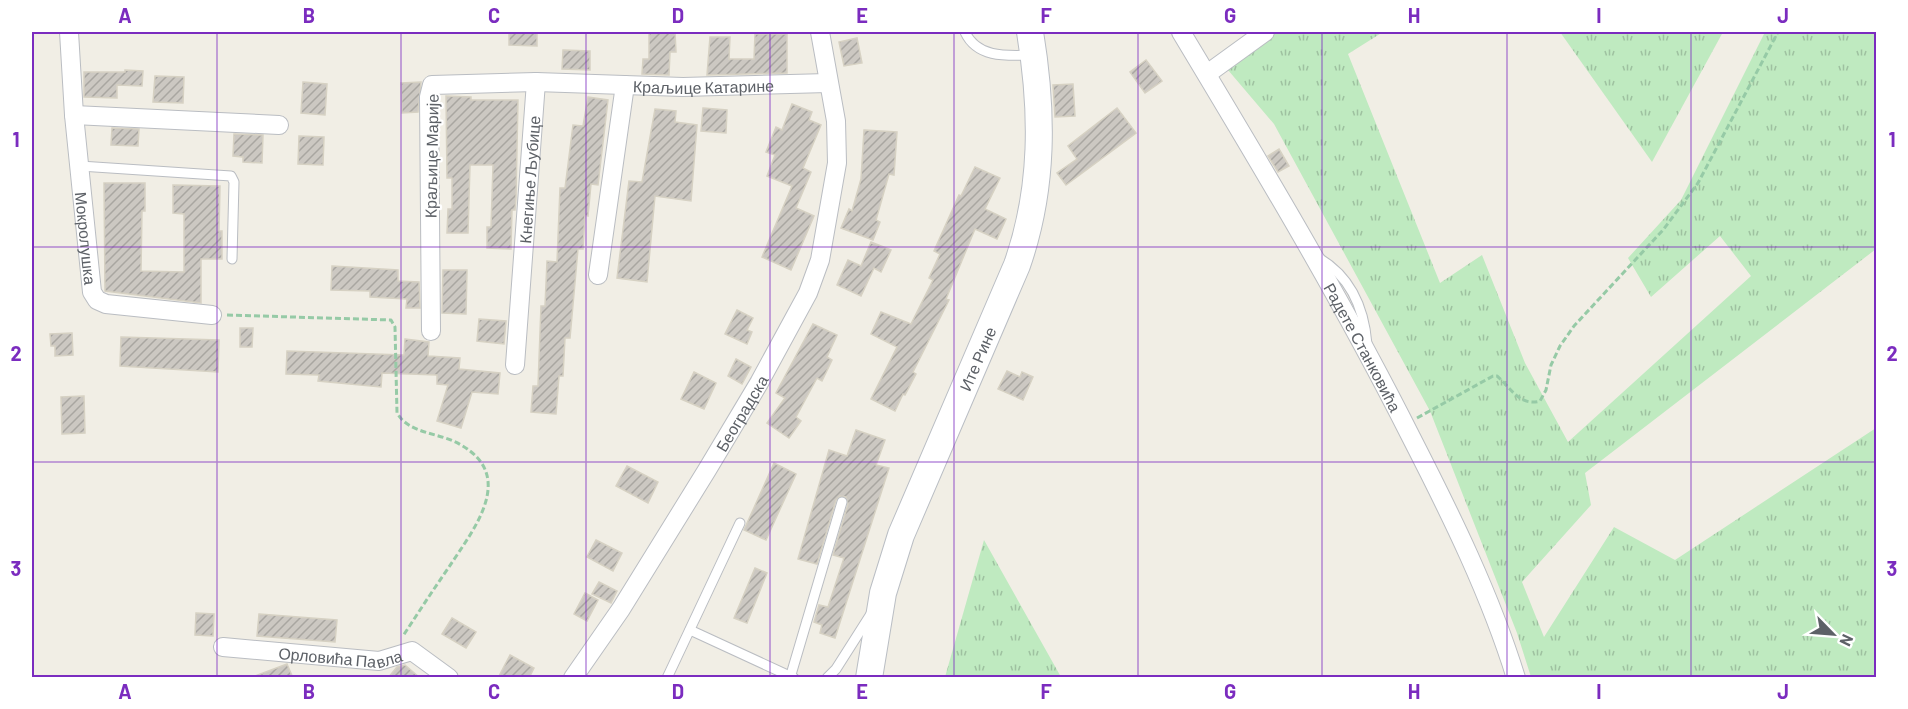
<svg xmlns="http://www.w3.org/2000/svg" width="1908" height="709" font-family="Barlow,sans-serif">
<defs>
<pattern id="grass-tufts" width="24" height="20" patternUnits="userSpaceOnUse" patternTransform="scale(1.5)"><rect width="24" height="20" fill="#bfeac0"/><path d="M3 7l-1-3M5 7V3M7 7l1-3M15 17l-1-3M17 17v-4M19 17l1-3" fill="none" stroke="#9ec1a0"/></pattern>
<pattern id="building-hatch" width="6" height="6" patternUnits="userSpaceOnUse" patternTransform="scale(1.5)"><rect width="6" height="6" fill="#ccc8c2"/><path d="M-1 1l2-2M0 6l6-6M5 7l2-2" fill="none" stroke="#a9a6a1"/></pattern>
</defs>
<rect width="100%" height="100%" fill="#f1eee5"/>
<g fill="url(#grass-tufts)">
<path d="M1274 32H1383L1348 54 1440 283 1482 255 1525 363 1568 442 1751 276 1720 236 1651 297 1628 258 1681 200 1765 32H1876V249L1585 473 1591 505 1522 582 1544 637 1614 527 1675 560 1876 428V677H1531L1517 633 1430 411 1274 124 1228 70Z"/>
<path d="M1560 32H1723L1652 162Z"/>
<path d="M984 540 1061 677H945Z"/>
</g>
<g fill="url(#building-hatch)" stroke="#d6d1c3" stroke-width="1.5">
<path d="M509 32H537V46L509 45Z"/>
<path d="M649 32H675L676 52H670L669 75 642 74 643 59H649Z"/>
<path d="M755 34H787V73L707 75 710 37H730L729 59H754Z"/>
<path d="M857 38 862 63 844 66 839 42Z"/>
<path d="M563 50 590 51V70L562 69Z"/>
<path d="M1146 60 1162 81 1145 93 1130 72Z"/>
<path d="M125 70 143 71 142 86 117 85V98L84 97V72H125Z"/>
<path d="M155 76 184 77 183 103 153 102Z"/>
<path d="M303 82 327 84 325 115 301 113Z"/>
<path d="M421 82 418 112 402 113 401 83Z"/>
<path d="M1073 84 1075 116 1055 117 1053 85Z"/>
<path d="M446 96 471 97V100H518L516 197 515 210H512L511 249 487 248V227H491L493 165H470L468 233H447L448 209H452V178H447Z"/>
<path d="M588 97 608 100 598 185 591 184 588 216 585 215 583 249H578L570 338H565L563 376H559L556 414 531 412 533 386H538L541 306H545L547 261 557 262 560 188H565L573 125 583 126Z"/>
<path d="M792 104 812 112 809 120 821 125 803 168 811 172 796 208 814 216 791 270 762 257 792 186 767 176 775 155 766 152 776 127 782 130Z"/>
<path d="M703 108 727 110 726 133 701 131Z"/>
<path d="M1117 108 1136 133 1066 185 1057 173 1077 159 1068 146Z"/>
<path d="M655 109 676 111 675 122 697 125 691 201 655 196 647 282 617 278 629 181 642 182Z"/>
<path d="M112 128 139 129 138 146 111 145Z"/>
<path d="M864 130 897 132 894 175 889 174 876 220 880 222 873 240 841 228 849 209 852 211 861 179Z"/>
<path d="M234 134 263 135 262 163 243 162V157L233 156Z"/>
<path d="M299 136 324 137 323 165 298 164Z"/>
<path d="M1279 149 1289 166 1278 172 1268 156Z"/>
<path d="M975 167 1000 178 985 209 1006 219 997 239 975 229 946 299 949 300 913 372 916 374 905 395 903 394 895 411 871 399 897 347 871 334 881 312 911 324 933 280 929 278 940 254 934 251 959 195 961 196Z"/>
<path d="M104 183H145V211H142L141 271 184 272V214L173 213V185L220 186 219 231H222V259H201V303L105 291Z"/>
<path d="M871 242 891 250 881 272 874 268 861 296 837 285 848 260 861 266Z"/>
<path d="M332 266 398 270V281L419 282 420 308H406L407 299 370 297V291L331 290Z"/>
<path d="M443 270H467L466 314 442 313Z"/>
<path d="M737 310 753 318 747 330 752 332 747 344 725 334Z"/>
<path d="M479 319 506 321 504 344 477 341Z"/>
<path d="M813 324 837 335 827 357 832 360 822 381 817 378 796 417 801 421 789 438 767 423 785 398 776 393Z"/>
<path d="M240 328H253L252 347H240Z"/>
<path d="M72 333 73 355 55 356V346H51L50 334Z"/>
<path d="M121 337 219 340 218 372 120 366Z"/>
<path d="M405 339 429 342 428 356 460 358 459 369 500 373 498 394 472 392 461 428 437 421 448 385 437 384V375L382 373 381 387 318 381 319 375 286 374 287 351 404 355Z"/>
<path d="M736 359 751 367 742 384 728 376Z"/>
<path d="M1007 371 1020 377 1022 372 1033 377 1023 400 998 389Z"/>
<path d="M694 372 716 383 704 409 681 399Z"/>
<path d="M84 396 85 433 62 434 61 397Z"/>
<path d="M856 430 885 440 876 465 889 468 835 638 820 633 822 625 814 622 819 605 828 607 844 558 833 555 848 504 846 497 840 496 836 500 817 564 798 559 829 450 847 456Z"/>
<path d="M774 463 796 474 766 540 744 530Z"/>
<path d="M627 466 658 482 648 503 616 486Z"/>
<path d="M596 540 622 553 613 571 587 557Z"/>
<path d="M755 568 767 573 747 623 734 618Z"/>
<path d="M599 582 617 591 611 603 592 594Z"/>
<path d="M585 593 598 600 587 621 574 614Z"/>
<path d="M196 613 214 614 213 636 195 635Z"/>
<path d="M259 614 337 620 335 642 257 636Z"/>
<path d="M452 618 476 632 466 648 442 634Z"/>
<path d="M510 655 534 668 529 678H498Z"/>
<path d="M287 664 293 678H255V676Z"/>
<path d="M405 665 420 678H388L397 667Z"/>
</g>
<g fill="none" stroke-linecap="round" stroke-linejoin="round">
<defs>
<g id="lane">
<path d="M965 32C977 58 1006 56 1032 55"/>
<path d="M80 166 231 176 234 182 232 259"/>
<path d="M1319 258C1351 277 1364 308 1367 344"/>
<path d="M690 630 794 678"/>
<path d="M667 678 740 523"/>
<path d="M790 678 842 502"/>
<path d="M827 678 836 669 871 614"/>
</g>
<g id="street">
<path id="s1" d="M69 32 74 115 92 292 97 300 106 304 212 315"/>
<path id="s2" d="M1181 32C1261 165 1341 298 1411 437 1451 515 1490 594 1516 678"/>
<path d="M1207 74 1265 32"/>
<path d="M74 115 279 125"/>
<path d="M598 275 625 85"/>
<path id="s3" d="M431 331 429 97 432 85 536 82 683 87 828 83"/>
<path id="s4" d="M515 365 536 82"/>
<path id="s5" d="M223 647 379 661 412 651 449 678"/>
<path id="s6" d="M573 678 621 609 707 470 759 383 808 293 820 260 837 163 836 121 820 32"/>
</g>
<g id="secondary">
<path id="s7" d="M869 678 883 593 901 535 1017 265C1044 188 1043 111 1030 32"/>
</g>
</defs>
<use href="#lane" stroke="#babdc2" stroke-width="11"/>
<use href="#street" stroke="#babdc2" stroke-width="20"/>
<use href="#secondary" stroke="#babec4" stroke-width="28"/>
<g stroke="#96caa6" stroke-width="3" stroke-dasharray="6 3" stroke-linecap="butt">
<path d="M227 315 391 320 395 327 397 413C410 435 440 432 461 445 517 477 473 530 449 567 433 590 418 613 403 636"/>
<path d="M1417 418 1493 376H1497C1510 387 1520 407 1540 401L1546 390 1551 365 1560 346 1574 326 1663 230 1698 183 1778 32"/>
</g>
<use href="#lane" stroke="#fff" stroke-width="9"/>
<use href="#street" stroke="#fff" stroke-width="18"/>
<use href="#secondary" stroke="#fff" stroke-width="26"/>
</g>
<path fill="none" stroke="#7b2cbf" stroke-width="1.5" stroke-opacity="0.55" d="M217 32V678M401 32V678M586 32V678M770 32V678M954 32V678M1138 32V678M1322 32V678M1507 32V678M1691 32V678M32 247H1876M32 462H1876"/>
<g text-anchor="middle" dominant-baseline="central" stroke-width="4.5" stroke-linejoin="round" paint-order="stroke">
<g font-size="16" fill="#5d6167" stroke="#fff">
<text stroke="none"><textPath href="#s3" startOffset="518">Краљице Катарине</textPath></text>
<text transform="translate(431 156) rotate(-89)">Краљице Марије</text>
<text stroke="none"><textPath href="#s4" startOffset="186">Кнегиње Љубице</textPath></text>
<text stroke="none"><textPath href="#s1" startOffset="207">Мокролушка</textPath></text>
<text stroke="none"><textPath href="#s2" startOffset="364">Радете Станковића</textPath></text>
<text stroke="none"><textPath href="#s7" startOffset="339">Ите Рине</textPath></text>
<text stroke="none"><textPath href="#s6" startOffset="314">Београдска</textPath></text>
<text stroke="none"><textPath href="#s5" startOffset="118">Орловића Павла</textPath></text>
</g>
</g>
<rect width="1908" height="709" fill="none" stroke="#ffffff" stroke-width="66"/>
<g transform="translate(1833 634) rotate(115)" stroke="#ffffff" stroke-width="4.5" paint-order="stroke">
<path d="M0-4.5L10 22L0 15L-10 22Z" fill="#5d6167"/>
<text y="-9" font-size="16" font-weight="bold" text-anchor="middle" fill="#5d6167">N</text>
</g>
<rect x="33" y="33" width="1842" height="643" fill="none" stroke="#7b2cbf" stroke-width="2"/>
<g font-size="20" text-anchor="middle" font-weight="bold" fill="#7b2cbf">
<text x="125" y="23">A</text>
<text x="309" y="23">B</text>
<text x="494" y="23">C</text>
<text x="678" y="23">D</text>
<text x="862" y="23">E</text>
<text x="1046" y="23">F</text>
<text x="1230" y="23">G</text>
<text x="1414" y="23">H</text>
<text x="1599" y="23">I</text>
<text x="1783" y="23">J</text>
<text x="16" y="147">1</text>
<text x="1892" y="147">1</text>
<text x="16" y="361">2</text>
<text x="1892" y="361">2</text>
<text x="16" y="576">3</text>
<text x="1892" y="576">3</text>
<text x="125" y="699">A</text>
<text x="309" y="699">B</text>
<text x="494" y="699">C</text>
<text x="678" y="699">D</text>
<text x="862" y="699">E</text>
<text x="1046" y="699">F</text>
<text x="1230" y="699">G</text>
<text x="1414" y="699">H</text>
<text x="1599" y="699">I</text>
<text x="1783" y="699">J</text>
</g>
</svg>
